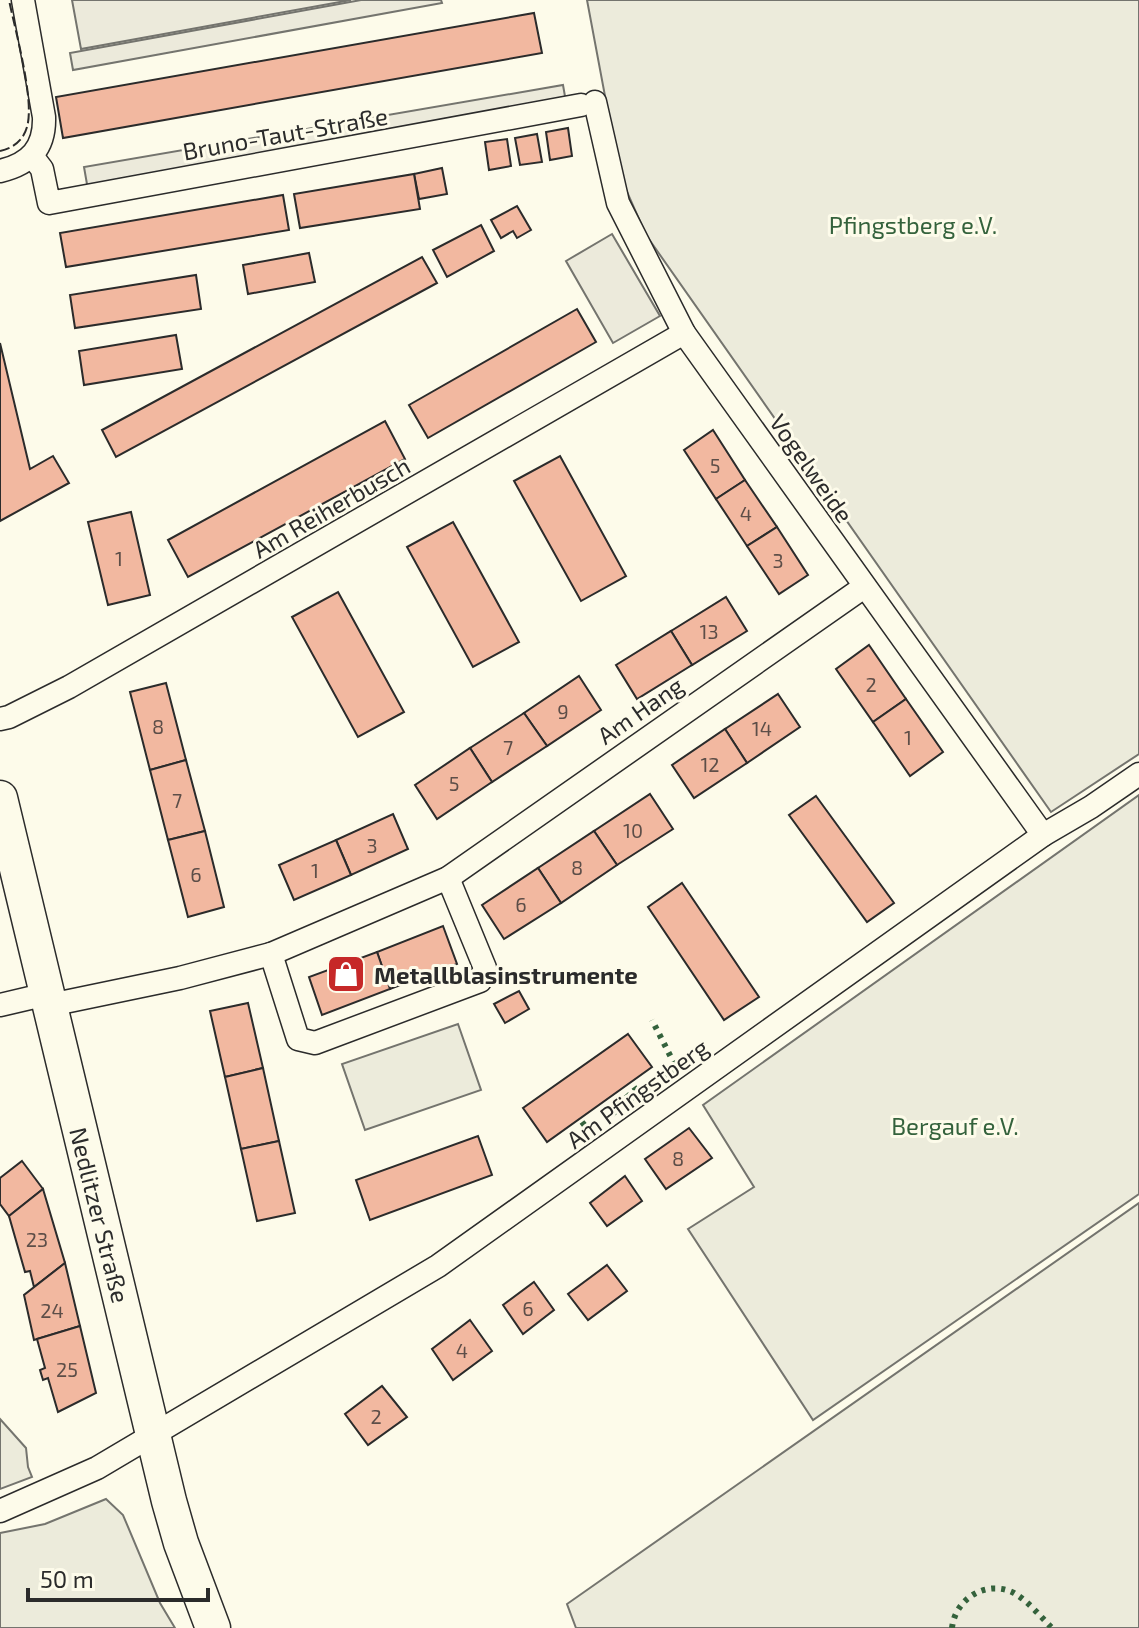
<svg xmlns="http://www.w3.org/2000/svg" width="1139" height="1628" font-family="'Exo 2',sans-serif">
<rect width="100%" height="100%" fill="#fdfbea"/>
<g fill="#ecebdb" stroke="#74746e" stroke-width="2">
<path d="M587 0H1139V754L1051 812 646 235 620 176Z"/>
<path d="M1139 795V1194L813 1420 688 1229 754 1187 703 1105Z"/>
<path d="M458 1024 481 1090 365 1130 342 1064Z"/>
<path d="M1139 1203V1628H576L567 1604Z"/>
<path d="M0 1419 26 1448 28 1467 32 1477 0 1489Z"/>
<path d="M106 1499 123 1515 160 1603 175 1628H0V1533L45 1524Z"/>
</g>
<g fill="#eceadb" stroke="#74746e" stroke-width="2">
<path d="M72 0H351L81 49Z"/>
<path d="M361 0H441L442 3 73 70 70 53Z"/>
<path d="M563 85 566 102 88 190 84 167Z"/>
<path d="M612 234 660 316 613 343 566 261Z"/>
</g>
<g fill="#f2b8a0" stroke="#2b2b2b" stroke-width="2">
<path d="M534 13 542 53 63 138 56 97Z"/>
<path d="M568 128 572 156 550 160 546 132Z"/>
<path d="M537 134 542 162 520 165 515 138Z"/>
<path d="M507 139 511 166 489 170 485 142Z"/>
<path d="M442 168 447 194 419 199 414 174Z"/>
<path d="M414 174 420 209 300 228 294 194Z"/>
<path d="M283 195 289 230 66 267 60 233Z"/>
<path d="M517 206 531 230 517 238 513 231 501 238 491 220Z"/>
<path d="M481 225 494 251 447 277 433 250Z"/>
<path d="M309 253 315 282 248 294 243 265Z"/>
<path d="M422 257 437 283 116 457 102 430Z"/>
<path d="M196 275 201 309 75 328 70 295Z"/>
<path d="M577 309 596 342 428 438 409 405Z"/>
<path d="M176 335 182 369 84 385 79 351Z"/>
<path d="M0 343 30 469 53 456 69 483 0 521Z"/>
<path d="M385 421 405 459 188 577 168 540Z"/>
<path d="M713 430 745 480 716 499 684 450Z"/>
<path d="M560 456 626 576 581 601 514 481Z"/>
<path d="M745 480 777 527 747 546 716 499Z"/>
<path d="M131 512 150 595 108 605 88 522Z"/>
<path d="M453 522 519 642 473 667 407 547Z"/>
<path d="M777 527 808 575 779 594 747 546Z"/>
<path d="M338 592 404 712 358 737 292 617Z"/>
<path d="M726 597 747 631 692 665 671 631Z"/>
<path d="M671 631 692 665 637 699 616 665Z"/>
<path d="M869 645 906 699 873 722 836 669Z"/>
<path d="M579 676 601 710 547 746 524 713Z"/>
<path d="M166 683 186 760 150 770 130 692Z"/>
<path d="M778 694 800 727 747 763 725 729Z"/>
<path d="M906 699 943 752 910 776 873 722Z"/>
<path d="M524 713 547 746 492 782 470 748Z"/>
<path d="M725 729 747 763 694 798 672 765Z"/>
<path d="M470 748 492 782 437 819 415 785Z"/>
<path d="M186 760 205 831 168 840 150 770Z"/>
<path d="M650 794 673 829 617 865 594 831Z"/>
<path d="M816 796 894 903 867 922 789 815Z"/>
<path d="M393 814 408 849 351 875 336 840Z"/>
<path d="M205 831 224 907 188 917 168 840Z"/>
<path d="M594 831 617 865 561 903 538 868Z"/>
<path d="M336 840 351 875 294 900 279 865Z"/>
<path d="M538 868 561 903 504 939 482 905Z"/>
<path d="M682 883 759 997 724 1020 648 907Z"/>
<path d="M443 926 457 964 390 989 377 952Z"/>
<path d="M377 952 390 989 322 1015 309 977Z"/>
<path d="M519 991 529 1009 505 1023 494 1004Z"/>
<path d="M248 1003 263 1068 225 1077 210 1011Z"/>
<path d="M628 1034 652 1067 547 1142 523 1108Z"/>
<path d="M263 1068 279 1141 241 1149 225 1077Z"/>
<path d="M689 1128 712 1158 666 1189 645 1159Z"/>
<path d="M478 1136 492 1175 370 1220 356 1180Z"/>
<path d="M279 1141 295 1213 257 1221 241 1149Z"/>
<path d="M22 1161 43 1189 9 1216 0 1204V1178Z"/>
<path d="M625 1176 642 1201 607 1226 590 1203Z"/>
<path d="M43 1189 65 1263 34 1287 30 1271 25 1272 9 1216Z"/>
<path d="M65 1263 80 1326 34 1340 24 1295Z"/>
<path d="M607 1265 627 1291 588 1320 568 1294Z"/>
<path d="M534 1282 554 1310 523 1334 503 1305Z"/>
<path d="M470 1320 492 1351 453 1380 432 1349Z"/>
<path d="M80 1326 96 1393 58 1412 48 1378 43 1380 40 1370 45 1368 37 1339Z"/>
<path d="M382 1386 407 1417 368 1445 345 1414Z"/>
</g>
<g fill="none" stroke-linecap="round" stroke-linejoin="round">
<defs>
<g id="street">
<path d="M595 102 618 203 684 333 1043 835"/>
<path d="M32 156 42 169 49 203 581 105"/>
<path d="M0 171C30 164 45 148 44 117L23 0"/>
<path d="M0 719 9 717 69 687 684 333"/>
<path d="M271 954 298 1039 315 1043 480 981 485 968 448 878"/>
<path d="M0 1005 47 994"/>
<path d="M50 1005 180 978 271 954 448 878 864 587"/>
<path d="M0 1511 97 1468 438 1266 1043 835 1091 807 1139 774"/>
</g>
<path id="primary" d="M0 798 169 1501 181 1543 213 1628"/>
</defs>
<use href="#street" stroke="#2b2b2b" stroke-width="25"/>
<use href="#primary" stroke="#2b2b2b" stroke-width="37"/>
<use href="#street" stroke="#fdfbea" stroke-width="22"/>
<use href="#primary" stroke="#fdfbea" stroke-width="34"/>
<g stroke="#34623c" stroke-width="6" stroke-dasharray="4 6" stroke-linecap="butt">
<path d="M634 1087 640 1095 677 1069 652 1020"/>
<path d="M582 1122 589 1131 631 1100 626 1094"/>
<path d="M952 1628C955 1599 986 1579 1014 1593 1028 1601 1041 1617 1052 1628"/>
</g>
<path stroke="#2b2b2b" stroke-width="2" stroke-dasharray="10 4" stroke-linecap="butt" d="M0 151C13 148 23 141 27 127 35 100 15 30 9 0"/>
</g>
<defs>
<symbol id="shop-square" viewBox="-11 -11 22 22"><rect x="-9" y="-9" width="18" height="18" rx="4" fill="#c62828" stroke="#fdfbea"/><path d="M-5-2.5h2.3a2.7 3.5 0 0 1 5.4 0H5L5.5 6h-11ZM-1.5-2.5h3a1.5 2.3 0 0 0-3 0Z" fill="#fff"/></symbol>
</defs>
<g fill-rule="evenodd">
<use href="#shop-square" x="324" y="952" width="44" height="44"/>
</g>
<g text-anchor="middle" dominant-baseline="central" stroke-width="6" stroke-linejoin="round" paint-order="stroke">
<g font-size="20" fill="#5d4e48">
<text x="715" y="465">5</text>
<text x="746" y="513">4</text>
<text x="119" y="558">1</text>
<text x="778" y="560">3</text>
<text x="709" y="631">13</text>
<text x="871" y="684">2</text>
<text x="563" y="711">9</text>
<text x="158" y="726">8</text>
<text x="762" y="728">14</text>
<text x="908" y="737">1</text>
<text x="508" y="747">7</text>
<text x="710" y="764">12</text>
<text x="454" y="783">5</text>
<text x="177" y="800">7</text>
<text x="633" y="830">10</text>
<text x="372" y="845">3</text>
<text x="577" y="867">8</text>
<text x="315" y="870">1</text>
<text x="196" y="874">6</text>
<text x="521" y="904">6</text>
<text x="678" y="1158">8</text>
<text x="37" y="1239">23</text>
<text x="528" y="1308">6</text>
<text x="52" y="1310">24</text>
<text x="462" y="1350">4</text>
<text x="67" y="1369">25</text>
<text x="376" y="1416">2</text>
</g>
<g font-size="24" fill="#2b2b2b" stroke="#fdfbea">
<text transform="translate(285 133) rotate(-10)">Bruno-Taut-Straße</text>
<text transform="translate(812 468) rotate(55)">Vogelweide</text>
<text transform="translate(331 507) rotate(-30)">Am Reiherbusch</text>
<text transform="translate(640 710) rotate(-35)">Am Hang</text>
<text transform="translate(637 1093) rotate(-36)">Am Pfingstberg</text>
<text transform="translate(100 1215) rotate(76)">Nedlitzer Straße</text>
</g>
<g font-size="24" fill="#34623c" stroke="#fdfbea">
<text x="913" y="224">Pfingstberg e.V.</text>
<text x="955" y="1125">Bergauf e.V.</text>
</g>
<g font-size="24" font-weight="bold" fill="#2b2b2b" stroke="#fdfbea" text-anchor="start">
<text x="374" y="974">Metallblasinstrumente</text>
</g>
</g>
<path d="M28 1588v12h180v-12" fill="none" stroke="#2b2b2b" stroke-width="4"/>
<text x="40" y="1588" font-size="24" fill="#2b2b2b" stroke="#fdfbea" stroke-width="6" paint-order="stroke">50 m</text>
</svg>
